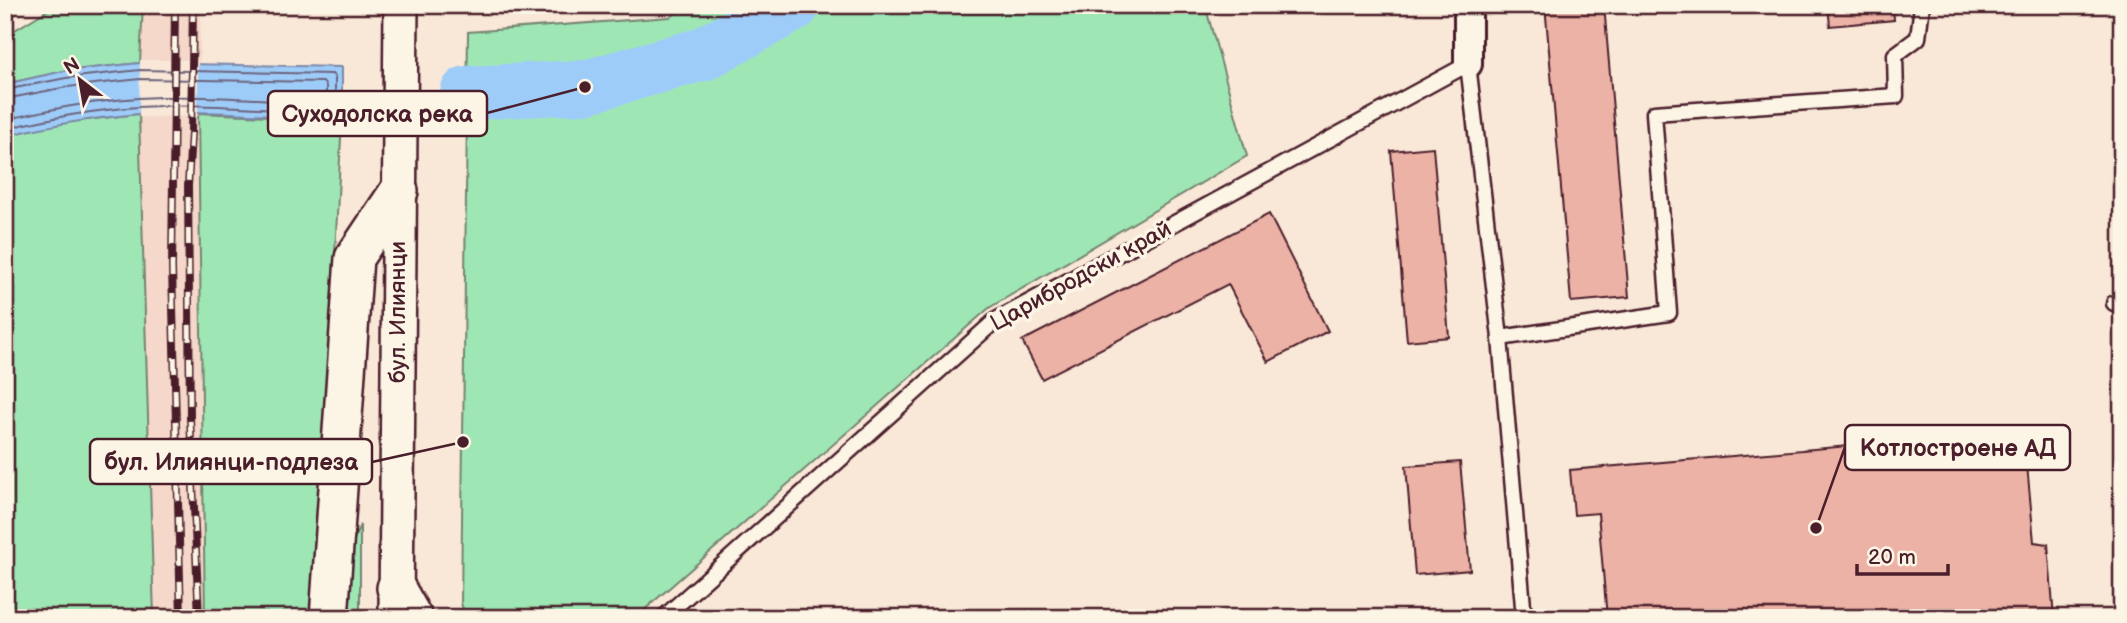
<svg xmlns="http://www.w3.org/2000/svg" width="2127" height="623" font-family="'Balsamiq Sans',sans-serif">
<rect width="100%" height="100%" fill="#f9e8d8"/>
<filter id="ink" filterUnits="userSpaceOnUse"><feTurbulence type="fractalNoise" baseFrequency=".0143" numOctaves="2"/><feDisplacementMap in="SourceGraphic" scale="14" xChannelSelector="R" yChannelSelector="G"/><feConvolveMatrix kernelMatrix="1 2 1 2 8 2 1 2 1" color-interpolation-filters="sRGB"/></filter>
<g filter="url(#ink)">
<path fill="#f5d8c9" d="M143 5H201L198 113 205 618H154L139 133Z"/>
<g fill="#9ee7b5" stroke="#748370" stroke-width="2">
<path d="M56 5H143L140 63 64 71 5 84V36Z"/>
<path d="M690 5H1205L1247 156 989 308 635 618H466L461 603 468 32 670 17Z"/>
<path d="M198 113 342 119 316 618H205Z"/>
<path d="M139 114 154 618H5V136L59 123Z"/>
<path d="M360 525V618H345L349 552Z"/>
</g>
<path fill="#9eccf9" stroke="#7c87a7" stroke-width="2" d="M140 63 342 67V119C274 116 205 109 138 114 93 118 49 125 5 136V84L64 71Z"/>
<path fill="#f9e8d8" d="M140 60H198V116L139 117Z"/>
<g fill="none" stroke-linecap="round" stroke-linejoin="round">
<g stroke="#6c647d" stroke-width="2">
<path d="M5 90 66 78 140 70 332 74 335 77V108L332 111C267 110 202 102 138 107 93 110 49 118 5 129"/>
<path d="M5 99 67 87 140 79 323 82 326 86V100L322 102C261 100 200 94 139 98 93 101 49 109 5 120"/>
</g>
<path stroke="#9eccf9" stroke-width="54" d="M467 93 585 87 703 54 793 5"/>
</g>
<g fill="#ecb2a6" stroke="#4a1f2b" stroke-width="2">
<path d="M1545 5H1604L1629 297 1571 302Z"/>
<path d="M1828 5H1893L1894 20 1830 26Z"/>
<path d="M1433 147 1449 337 1407 341 1391 151Z"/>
<path d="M1269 214 1328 331 1268 362 1228 284 1042 379 1022 341Z"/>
<path d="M2024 431 2034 542 2048 544 2054 618H1607L1598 513 1574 515 1570 470Z"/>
<path d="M1460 462 1470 570 1415 575 1406 466Z"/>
</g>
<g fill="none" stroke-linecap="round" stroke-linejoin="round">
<defs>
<g id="service">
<path d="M2114 303H2122"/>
<path d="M1500 338 1669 313 1654 113 1896 96 1895 55 1918 38 1922 5"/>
<path d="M663 618 996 320 1468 64 1500 338 1524 618"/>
</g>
<path id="minor" d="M1468 5V64"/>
<path id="tertiary" d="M396 615 401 5"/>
<g id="secondary">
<path d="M396 588 413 618"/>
<path d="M329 618 354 258 399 191"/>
</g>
</defs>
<use href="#service" stroke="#4a1f2b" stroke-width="19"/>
<use href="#minor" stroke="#4a1f2b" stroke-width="32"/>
<use href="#tertiary" stroke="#4a1f2b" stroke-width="38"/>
<use href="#secondary" stroke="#4a1f2b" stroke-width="42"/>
<use href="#service" stroke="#fcf5e5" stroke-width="14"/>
<use href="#minor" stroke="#fcf5e5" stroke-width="26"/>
<use href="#tertiary" stroke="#fcf5e5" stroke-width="33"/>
<use href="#secondary" stroke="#fcf5e5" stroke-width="37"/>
<defs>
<g id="rail">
<path d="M175 5 172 268 181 618"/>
<path d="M193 5 191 133 188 186 190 418 199 618"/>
</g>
</defs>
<use href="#rail" stroke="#4a1f2b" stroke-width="8"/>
<use href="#rail" stroke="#fcf5e5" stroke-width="5" stroke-dasharray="16" stroke-linecap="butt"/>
</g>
</g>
<g text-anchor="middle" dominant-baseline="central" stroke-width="7" stroke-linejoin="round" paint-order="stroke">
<g font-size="23" fill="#4a1f2b" stroke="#fcf5e5">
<text transform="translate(1081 276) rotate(-29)">Царибродски край</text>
<text transform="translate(398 312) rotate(-90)">бул. Илиянци</text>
</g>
</g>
<path fill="none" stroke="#4a1f2b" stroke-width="2.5" d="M585 87L487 113M1816 528L1845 447M463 442L372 462"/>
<g fill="#4a1f2b" stroke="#fcf5e5" stroke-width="2.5">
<circle cx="585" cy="87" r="7"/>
<circle cx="1816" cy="528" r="7"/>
<circle cx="463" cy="442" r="7"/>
</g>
<g fill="#fcf5e5" stroke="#4a1f2b" stroke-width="2.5">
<rect x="268" y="91" width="219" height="45" rx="7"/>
<rect x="1845" y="425" width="225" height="45" rx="7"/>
<rect x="90" y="439" width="282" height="45" rx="7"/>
</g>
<g font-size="24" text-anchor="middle" font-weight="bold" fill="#4a1f2b">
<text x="377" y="122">Суходолска река</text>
<text x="1958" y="456">Котлостроене АД</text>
<text x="231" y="470">бул. Илиянци-подлеза</text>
</g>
<rect width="2127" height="623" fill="none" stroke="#fcf5e5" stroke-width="28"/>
<rect x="14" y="14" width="2099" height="595" fill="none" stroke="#4a1f2b" stroke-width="2.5" filter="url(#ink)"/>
<g transform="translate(80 80) rotate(329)" stroke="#fcf5e5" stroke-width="5" paint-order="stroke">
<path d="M0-5L12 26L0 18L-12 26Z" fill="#4a1f2b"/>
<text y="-10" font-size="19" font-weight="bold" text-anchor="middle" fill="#4a1f2b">N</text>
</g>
<path d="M1857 564v10h91v-10" fill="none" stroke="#4a1f2b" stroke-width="3.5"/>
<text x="1868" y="564" font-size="21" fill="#4a1f2b" stroke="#fcf5e5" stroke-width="5" paint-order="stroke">20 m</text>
</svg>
